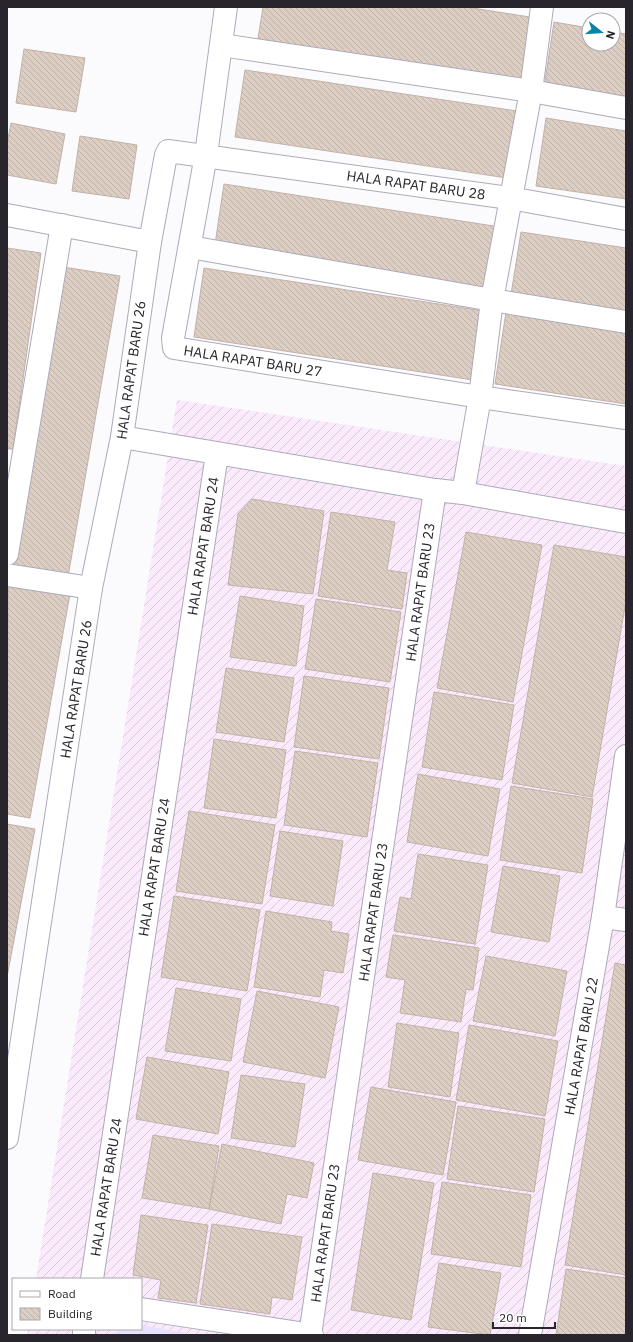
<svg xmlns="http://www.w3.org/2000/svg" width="633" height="1342" font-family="'IBM Plex Sans',sans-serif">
<defs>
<pattern id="industrial-furrows" width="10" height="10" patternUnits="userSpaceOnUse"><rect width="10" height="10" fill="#fbeafc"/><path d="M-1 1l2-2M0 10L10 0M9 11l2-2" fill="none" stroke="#d7c9d8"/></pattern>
<pattern id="building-back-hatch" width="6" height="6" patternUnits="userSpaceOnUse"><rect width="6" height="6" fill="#ddcec4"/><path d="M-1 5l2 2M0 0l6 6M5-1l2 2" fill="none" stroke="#beb1a9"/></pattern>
</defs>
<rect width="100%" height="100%" fill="#fbfafd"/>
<path fill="url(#industrial-furrows)" d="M177 400 626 466V1335H27L28 1329H141V1279H36Z"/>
<path fill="#e8e2fd" d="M141 1325 196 1335H113L121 1329H141Z"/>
<g fill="url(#building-back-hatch)" stroke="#c1b2a8">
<path d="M263 7H466L536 18 525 87 257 45Z"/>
<path d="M554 22 589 28V44H613V32L626 34V100L544 88Z"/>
<path d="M24 49 85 58 76 112 16 103Z"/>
<path d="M245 70 517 111 507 178 235 137Z"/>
<path d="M546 118 626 131V199L536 186Z"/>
<path d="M11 123 65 134 56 184 7 175V144Z"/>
<path d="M80 136 137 145 129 199 72 191Z"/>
<path d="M224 184 500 227 490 294 214 251Z"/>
<path d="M521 232 626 248V319L510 301Z"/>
<path d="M7 248 41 253 13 449H7Z"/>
<path d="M63 267 120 276 68 577 11 567Z"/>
<path d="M204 268 484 311 473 380 194 337Z"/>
<path d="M506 312 626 330V404L495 384Z"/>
<path d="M252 499 324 511 313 594 228 585 238 514Z"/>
<path d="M331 512 395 522 387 570 407 573 402 609 318 596Z"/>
<path d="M466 532 542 545 513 702 437 688Z"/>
<path d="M554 545 626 557V601L592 797 512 783Z"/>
<path d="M8 583 70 594 30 818 7 814Z"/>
<path d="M240 596 304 606 296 666 230 657Z"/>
<path d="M316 599 401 612 390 682 305 669Z"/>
<path d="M226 668 294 678 284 742 216 732Z"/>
<path d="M304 676 389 688 379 759 294 747Z"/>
<path d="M434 692 514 705 502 780 422 767Z"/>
<path d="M214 739 286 750 276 818 204 808Z"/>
<path d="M295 751 378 763 367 837 284 825Z"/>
<path d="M418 774 500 789 488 856 407 842Z"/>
<path d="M511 786 593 799 582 873 500 860Z"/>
<path d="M189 811 275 825 262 904 176 891Z"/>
<path d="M7 824 35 829 7 977Z"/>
<path d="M280 831 343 841 333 906 270 896Z"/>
<path d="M418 854 488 865 475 944 394 931 400 897 411 899Z"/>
<path d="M503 866 560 876 549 942 491 932Z"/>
<path d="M174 896 260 910 247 991 161 977Z"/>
<path d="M266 911 332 922 331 931 349 934 343 973 324 970 320 997 254 987Z"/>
<path d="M393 935 479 948 473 990 466 989 461 1022 400 1013 405 980 386 977Z"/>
<path d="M486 956 567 971 555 1036 473 1021Z"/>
<path d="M615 963 626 965V1275L565 1265Z"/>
<path d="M176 988 241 999 231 1061 165 1051Z"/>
<path d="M257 991 339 1007 325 1078 243 1062Z"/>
<path d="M397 1023 459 1033 450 1097 388 1087Z"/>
<path d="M469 1025 558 1041 545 1116 456 1100Z"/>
<path d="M147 1057 229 1072 218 1134 136 1119Z"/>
<path d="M241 1075 305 1084 295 1147 231 1138Z"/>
<path d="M371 1087 456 1102 443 1175 358 1160Z"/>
<path d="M458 1106 545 1119 534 1192 447 1179Z"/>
<path d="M153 1135 219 1146 209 1209 142 1198Z"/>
<path d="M222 1144 314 1163 307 1198 287 1194 281 1224 209 1209Z"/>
<path d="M373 1173 434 1183 411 1320 351 1310Z"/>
<path d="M442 1182 531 1195 521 1267 431 1254Z"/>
<path d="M141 1215 208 1225 196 1303 158 1298 161 1280 133 1275Z"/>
<path d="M212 1224 302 1237 292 1300 272 1297 270 1314 200 1304Z"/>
<path d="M439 1263 501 1273 490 1335 428 1327Z"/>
<path d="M566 1269 626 1278V1335H556Z"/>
</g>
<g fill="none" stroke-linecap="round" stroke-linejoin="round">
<defs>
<g id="minor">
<path d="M226 7 206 155 173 338 174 348 480 397 626 418"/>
<path d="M221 45 531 91 626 108"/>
<path d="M7 215 150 242 166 155 168 151 510 198 626 219"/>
<path d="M190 247 492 300 626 322"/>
<path d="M122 437 435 490 463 493 626 522"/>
<path d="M463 493 480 397 492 300 531 91 542 7"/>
<path d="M7 554 62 225"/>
<path d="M7 575 91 588"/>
<path d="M603 917 626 920"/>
<path d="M7 1138 91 588 122 437 150 242"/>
<path d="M92 1279 217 454"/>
<path d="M141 1309 312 1335"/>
<path d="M84 1335V1329"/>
<path d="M310 1335 435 490"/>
<path d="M530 1335 603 917 626 756"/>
</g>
</defs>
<use href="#minor" stroke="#adaab9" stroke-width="24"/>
<use href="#minor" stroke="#fff" stroke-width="22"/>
</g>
<g text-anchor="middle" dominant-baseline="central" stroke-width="3" stroke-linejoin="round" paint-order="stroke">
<g font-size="14" fill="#28262c" stroke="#fff">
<text transform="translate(416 185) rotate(8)">HALA RAPAT BARU 28</text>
<text transform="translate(253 361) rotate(9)">HALA RAPAT BARU 27</text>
<text transform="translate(131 370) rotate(-82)">HALA RAPAT BARU 26</text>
<text transform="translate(203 546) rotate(-81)">HALA RAPAT BARU 24</text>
<text transform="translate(420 592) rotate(-82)">HALA RAPAT BARU 23</text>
<text transform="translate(76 689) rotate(-81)">HALA RAPAT BARU 26</text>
<text transform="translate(154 867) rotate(-81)">HALA RAPAT BARU 24</text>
<text transform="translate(373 912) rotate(-82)">HALA RAPAT BARU 23</text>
<text transform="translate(581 1046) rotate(-80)">HALA RAPAT BARU 22</text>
<text transform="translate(106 1187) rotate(-81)">HALA RAPAT BARU 24</text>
<text transform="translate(325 1233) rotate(-82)">HALA RAPAT BARU 23</text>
</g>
</g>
<rect width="633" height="1342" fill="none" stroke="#28262c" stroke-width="16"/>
<rect x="12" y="1278" width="130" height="52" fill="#ffffff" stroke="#a9a8ab"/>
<rect x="20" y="1291" width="20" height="6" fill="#ffffff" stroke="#a9a8ab"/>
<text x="48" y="1298" font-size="12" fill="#28262c">Road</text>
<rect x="20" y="1308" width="20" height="12" fill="url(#building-back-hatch)" stroke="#a9a8ab"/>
<text x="48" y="1318" font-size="12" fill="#28262c">Building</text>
<g transform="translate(601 32) rotate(107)"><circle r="19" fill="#ffffff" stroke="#a9a8ab"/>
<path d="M0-3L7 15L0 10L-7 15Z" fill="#0a83a8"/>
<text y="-6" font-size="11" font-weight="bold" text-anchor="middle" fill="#28262c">N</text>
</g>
<path d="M493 1322v6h62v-6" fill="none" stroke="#28262c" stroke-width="2"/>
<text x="499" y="1322" font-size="12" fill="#28262c" stroke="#ffffff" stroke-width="3" paint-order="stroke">20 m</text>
</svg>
